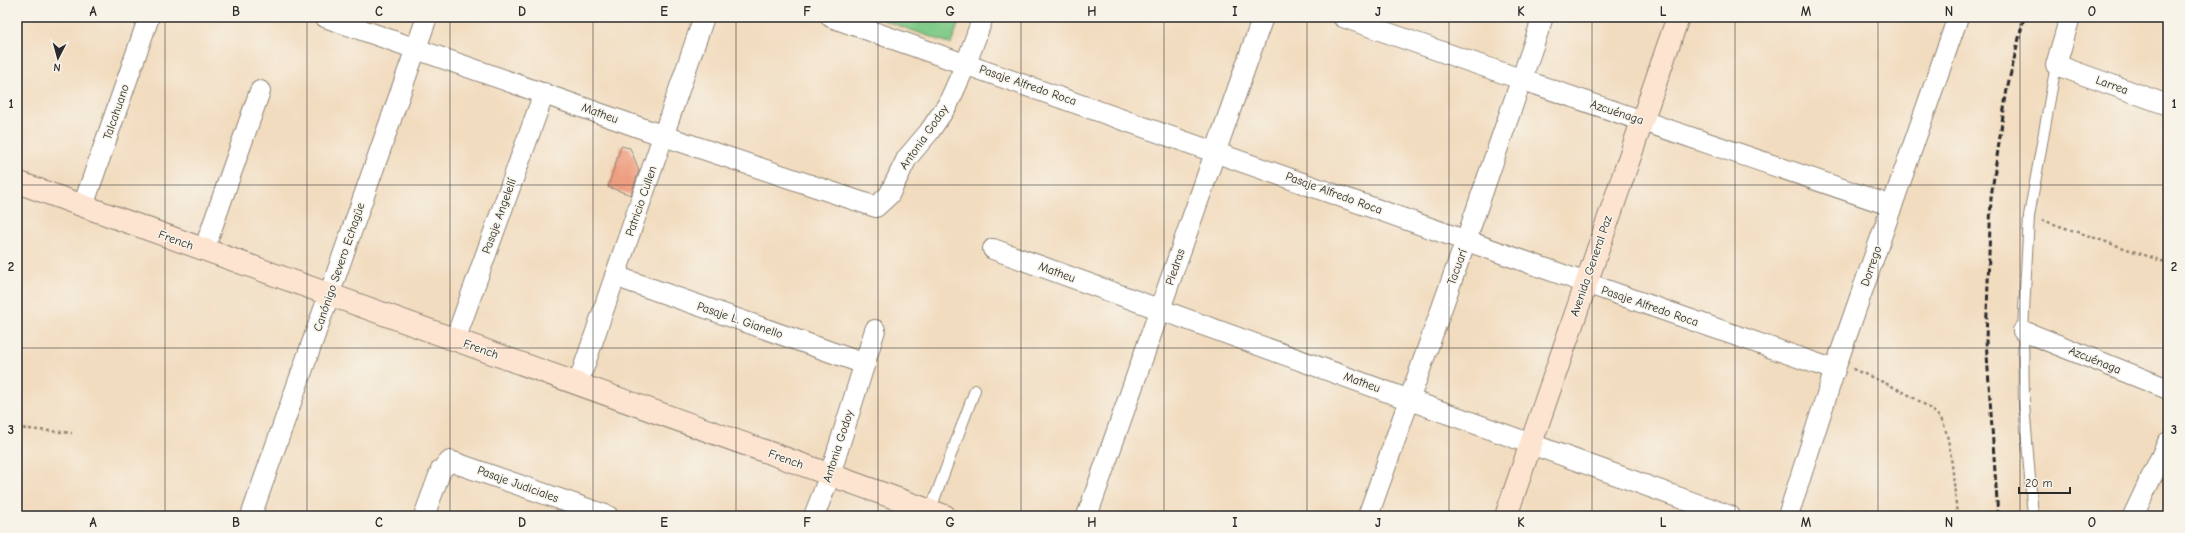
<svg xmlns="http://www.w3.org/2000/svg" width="2185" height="533" font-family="'Comic Neue',sans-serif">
<rect width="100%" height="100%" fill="#f7f3e8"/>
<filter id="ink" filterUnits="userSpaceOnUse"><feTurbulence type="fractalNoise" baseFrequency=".025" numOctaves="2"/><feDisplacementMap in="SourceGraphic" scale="8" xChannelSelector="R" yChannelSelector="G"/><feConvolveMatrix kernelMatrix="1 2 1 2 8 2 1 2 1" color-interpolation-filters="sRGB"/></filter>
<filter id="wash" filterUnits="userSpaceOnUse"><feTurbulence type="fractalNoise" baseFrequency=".012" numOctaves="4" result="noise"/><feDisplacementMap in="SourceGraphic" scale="16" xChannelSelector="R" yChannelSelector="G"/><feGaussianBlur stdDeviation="0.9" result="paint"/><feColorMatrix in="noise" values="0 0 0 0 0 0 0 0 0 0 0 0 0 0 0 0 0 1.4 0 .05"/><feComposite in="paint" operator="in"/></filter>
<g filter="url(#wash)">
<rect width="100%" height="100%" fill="#f2dcbf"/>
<path fill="#7fca88" stroke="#557a5a" d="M874 17H961L951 44Z"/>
<g id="blocks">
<path fill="#ee9e80" d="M621 146 630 148 639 170 631 195 608 187Z"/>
</g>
</g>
<g filter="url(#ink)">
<use href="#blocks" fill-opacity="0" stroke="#8e8475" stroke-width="1"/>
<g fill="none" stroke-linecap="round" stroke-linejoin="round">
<defs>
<g id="lane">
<path d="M930 511 975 390"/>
<path d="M2033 516 2024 404 2023 331 2029 216 2056 65"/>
</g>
<g id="street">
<path d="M325 17 664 136 876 207 889 195 907 158 929 132 948 104 966 64 983 17"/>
<path d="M831 17C1167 133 1500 254 1835 370"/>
<path d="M1343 17C1525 82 1709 143 1892 206"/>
<path d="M2070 17 2056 65 2168 105"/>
<path d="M83 206 149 17"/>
<path d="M993 249 1730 516"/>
<path d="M204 250 260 91"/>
<path d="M615 276 865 364"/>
<path d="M2023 331 2168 389"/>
<path d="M455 340 544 93"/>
<path d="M578 384 704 17"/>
<path d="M251 516 427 17"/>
<path d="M424 516 441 470 450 461 608 516"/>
<path d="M814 516 830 475 875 330"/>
<path d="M1087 516 1263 17"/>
<path d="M1368 516 1466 240 1543 17"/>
<path d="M1788 516 1837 363 1958 17"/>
<path d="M2133 516 2168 442"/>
</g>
<g id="secondary">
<path d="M17 182 945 516"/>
<path d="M1506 516 1678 17"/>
</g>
</defs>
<use href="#lane" stroke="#8e8475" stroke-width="12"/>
<use href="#street" stroke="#8e8475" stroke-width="22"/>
<use href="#secondary" stroke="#8e8475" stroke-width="24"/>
<g stroke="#8e8475" stroke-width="2.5" stroke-dasharray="3 3" stroke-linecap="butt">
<path d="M2042 220 2168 263"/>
<path d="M1853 369C1878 380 1924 398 1941 419 1951 433 1955 496 1957 516"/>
<path d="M17 428 72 433"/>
</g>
<use href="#lane" stroke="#fff" stroke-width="10"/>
<use href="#street" stroke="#fff" stroke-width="20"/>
<use href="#secondary" stroke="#fde4d1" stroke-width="22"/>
<path stroke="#2b2b2b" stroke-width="3" stroke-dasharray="6 3" stroke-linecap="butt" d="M1998 516 1986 340 1991 197 2007 89 2024 17"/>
</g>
</g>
<path fill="none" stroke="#2b2b2b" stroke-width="1" stroke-opacity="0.55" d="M165 17V516M307 17V516M450 17V516M593 17V516M736 17V516M878 17V516M1021 17V516M1164 17V516M1307 17V516M1449 17V516M1592 17V516M1735 17V516M1878 17V516M2020 17V516M17 185H2168M17 348H2168"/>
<g text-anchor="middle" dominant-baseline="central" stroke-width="3" stroke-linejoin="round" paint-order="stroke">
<g font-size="12" fill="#2b2b2b" stroke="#f7f3e8">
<text transform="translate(1028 85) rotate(19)">Pasaje Alfredo Roca</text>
<text transform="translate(2112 85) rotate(20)">Larrea</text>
<text transform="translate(116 112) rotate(-71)">Talcahuano</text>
<text transform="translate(1617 112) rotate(18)">Azcuénaga</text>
<text transform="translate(600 113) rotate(20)">Matheu</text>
<text transform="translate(924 137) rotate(-55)">Antonia Godoy</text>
<text transform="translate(1334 193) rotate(20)">Pasaje Alfredo Roca</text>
<text transform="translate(641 201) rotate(-71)">Patricio Cullen</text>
<text transform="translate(499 216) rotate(-70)">Pasaje Angelellí</text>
<text transform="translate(176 240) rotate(20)">French</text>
<text transform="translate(1591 266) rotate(-71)">Avenida General Paz</text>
<text transform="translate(1871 266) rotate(-71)">Dorrego</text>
<text transform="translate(339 267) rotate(-71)">Canónigo Severo Echagüe</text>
<text transform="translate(1175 267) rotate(-71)">Piedras</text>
<text transform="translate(1457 267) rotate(-70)">Tacuarí</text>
<text transform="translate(1057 272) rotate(20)">Matheu</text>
<text transform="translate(1650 306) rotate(19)">Pasaje Alfredo Roca</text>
<text transform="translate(740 320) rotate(19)">Pasaje L. Gianello</text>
<text transform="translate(481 349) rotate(20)">French</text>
<text transform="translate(2095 360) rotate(22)">Azcuénaga</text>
<text transform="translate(1362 382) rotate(20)">Matheu</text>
<text transform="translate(838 446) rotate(-72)">Antonia Godoy</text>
<text transform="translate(786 459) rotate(20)">French</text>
<text transform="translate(518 484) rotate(20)">Pasaje Judiciales</text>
</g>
</g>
<rect width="2185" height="533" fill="none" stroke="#f7f3e8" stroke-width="44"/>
<g transform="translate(58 58) rotate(186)" stroke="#f7f3e8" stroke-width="3" paint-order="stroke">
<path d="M0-3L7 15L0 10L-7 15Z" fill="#2b2b2b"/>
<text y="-6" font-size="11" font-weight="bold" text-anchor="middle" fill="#2b2b2b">N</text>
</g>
<path d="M2019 487v6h51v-6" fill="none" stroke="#2b2b2b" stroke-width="2"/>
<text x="2025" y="487" font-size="12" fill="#2b2b2b" stroke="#f7f3e8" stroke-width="3" paint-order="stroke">20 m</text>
<rect x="22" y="22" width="2141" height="489" fill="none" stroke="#2b2b2b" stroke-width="1.5"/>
<g font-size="13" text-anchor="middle" font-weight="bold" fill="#2b2b2b">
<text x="93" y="16">A</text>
<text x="236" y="16">B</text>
<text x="379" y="16">C</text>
<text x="522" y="16">D</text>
<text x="664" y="16">E</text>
<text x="807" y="16">F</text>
<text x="950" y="16">G</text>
<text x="1092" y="16">H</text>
<text x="1235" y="16">I</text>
<text x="1378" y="16">J</text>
<text x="1521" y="16">K</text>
<text x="1663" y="16">L</text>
<text x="1806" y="16">M</text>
<text x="1949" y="16">N</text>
<text x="2092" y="16">O</text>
<text x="11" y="108">1</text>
<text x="2174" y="108">1</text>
<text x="11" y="271">2</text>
<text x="2174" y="271">2</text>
<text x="11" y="434">3</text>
<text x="2174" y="434">3</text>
<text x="93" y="527">A</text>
<text x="236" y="527">B</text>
<text x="379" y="527">C</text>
<text x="522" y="527">D</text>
<text x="664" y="527">E</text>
<text x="807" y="527">F</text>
<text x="950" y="527">G</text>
<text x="1092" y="527">H</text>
<text x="1235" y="527">I</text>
<text x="1378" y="527">J</text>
<text x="1521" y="527">K</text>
<text x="1663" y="527">L</text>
<text x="1806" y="527">M</text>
<text x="1949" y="527">N</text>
<text x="2092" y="527">O</text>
</g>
</svg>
